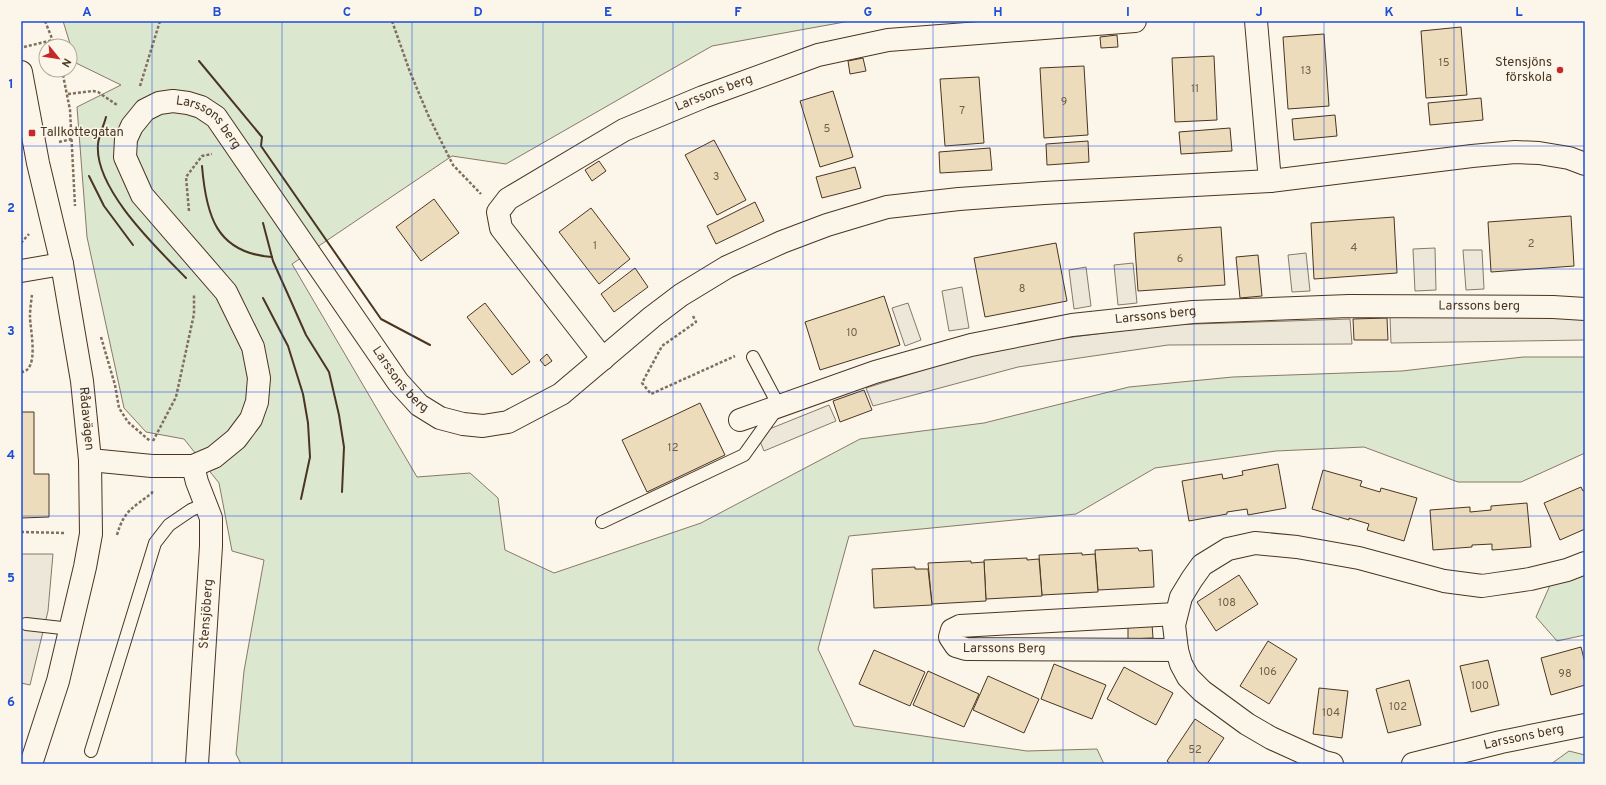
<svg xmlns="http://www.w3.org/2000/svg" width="1606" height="785" font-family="Overpass,sans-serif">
<rect width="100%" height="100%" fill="#fbf6e9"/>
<g fill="#dce7d0" stroke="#887966">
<path d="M63 21H850L712 46 506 164 452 156 292 264 417 477 470 473 498 498 505 550 554 573 701 523 860 439 984 423 1129 387 1233 377 1402 371 1523 357H1585V453L1521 482H1458L1364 447 1276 451 1155 468 1076 514 849 536 818 649 854 726 1027 751 1097 749 1104 764H241L236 754 244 671 264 560 232 551 219 483 184 439 146 432 124 408 87 237 77 107 121 85 76 63Z"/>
<path d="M1585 574V635L1557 641 1536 617 1551 583Z"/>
<path d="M1569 751 1585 755V764H1551Z"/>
</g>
<g fill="#ede7d9" stroke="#887966">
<path d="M1435 248 1436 290 1415 291 1413 249Z"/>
<path d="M1463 250H1482L1484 289 1466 290Z"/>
<path d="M1306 253 1310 291 1292 292 1288 255Z"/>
<path d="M1133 263 1137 303 1118 305 1114 265Z"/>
<path d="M1086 267 1091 306 1074 309 1069 270Z"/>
<path d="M962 287 969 328 949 331 942 291Z"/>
<path d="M908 303 921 340 905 346 892 308Z"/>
<path d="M1390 317 1585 318V340L1391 343Z"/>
<path d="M1350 319 1352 344 1168 345 1018 367 873 406 866 388 961 358 1020 344 1165 325Z"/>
<path d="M829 405 836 421 764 451 757 434Z"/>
<path d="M21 554H53L48 611 30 685 21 683Z"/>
</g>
<g fill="#ecdcbc" stroke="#4a3520">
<path d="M1461 27 1467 95 1426 98 1421 31Z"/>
<path d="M1324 34 1329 106 1288 109 1283 37Z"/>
<path d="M1117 35 1118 47 1101 48 1100 37Z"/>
<path d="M1214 56 1217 120 1175 122 1172 58Z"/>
<path d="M863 58 866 71 850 74 848 61Z"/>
<path d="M1084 66 1088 135 1044 138 1040 68Z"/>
<path d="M48 70H54L55 74 49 75Z"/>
<path d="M979 77 984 143 945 146 940 79Z"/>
<path d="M833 91 853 157 820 167 800 101Z"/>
<path d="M1481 98 1483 120 1430 125 1428 103Z"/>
<path d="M1335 115 1337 136 1294 140 1292 119Z"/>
<path d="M1230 128 1232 151 1181 154 1179 132Z"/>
<path d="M714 140 746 200 717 215 685 155Z"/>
<path d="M1088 141 1089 162 1047 165 1046 144Z"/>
<path d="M990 148 992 170 940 173 939 152Z"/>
<path d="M599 161 606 171 592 181 585 170Z"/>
<path d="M855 167 861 188 822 198 816 177Z"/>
<path d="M434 199 459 233 421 261 396 227Z"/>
<path d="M755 202 764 221 716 244 707 226Z"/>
<path d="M591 208 630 259 599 284 559 232Z"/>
<path d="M1571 216 1574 266 1491 272 1488 222Z"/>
<path d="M1394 217 1397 273 1314 279 1311 223Z"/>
<path d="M1221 227 1225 285 1138 291 1134 233Z"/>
<path d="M1056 243 1067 301 985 317 974 258Z"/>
<path d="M1258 255 1262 296 1240 298 1236 257Z"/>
<path d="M635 268 648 287 614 312 601 294Z"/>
<path d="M884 296 900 345 820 370 805 322Z"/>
<path d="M485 303 530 362 512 375 467 317Z"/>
<path d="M1387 318 1388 340H1354L1353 319Z"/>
<path d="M547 354 552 361 545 366 540 360Z"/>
<path d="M864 390 872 410 840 422 833 401Z"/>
<path d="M700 403 725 455 647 492 622 440Z"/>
<path d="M21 412H34V474H49V517L21 518Z"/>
<path d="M1278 464 1286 508 1248 515 1247 509 1227 512V514L1189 521 1182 481 1222 474 1223 479 1243 475 1242 471Z"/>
<path d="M1323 470 1362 481 1360 486 1380 492 1381 488 1417 498 1404 541 1367 530 1369 524 1349 518V520L1312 509Z"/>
<path d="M1581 487 1583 491 1585 490V529L1560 540 1544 503Z"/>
<path d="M1527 503 1531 547 1492 550V544L1472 545V547L1433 550 1430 510 1470 507V512L1491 510V506Z"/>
<path d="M1138 548 1139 551 1152 550 1154 587 1098 590 1095 550Z"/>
<path d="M1082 553V555L1095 554 1098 592 1042 595 1039 555Z"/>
<path d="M1027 558V560L1039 559 1042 596 986 599 984 560Z"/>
<path d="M971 561V563L984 562 986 601 932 604 928 563Z"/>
<path d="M915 567V569H928L932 605 874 608 872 569Z"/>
<path d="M1239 575 1258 604 1216 631 1197 602Z"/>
<path d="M1152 624 1153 638 1128 639V626Z"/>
<path d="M1268 641 1297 659 1269 704 1240 686Z"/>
<path d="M1581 647 1585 663V685L1551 695 1541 658Z"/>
<path d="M874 650 925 672 910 706 859 684Z"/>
<path d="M1488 660 1499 705 1471 712 1460 666Z"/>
<path d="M1054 664 1106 685 1092 719 1041 699Z"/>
<path d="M1124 667 1173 693 1156 725 1107 699Z"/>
<path d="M928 671 979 694 964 727 913 705Z"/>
<path d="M988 676 1039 699 1024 733 973 710Z"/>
<path d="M1409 680 1421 725 1388 733 1376 689Z"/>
<path d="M1319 688 1348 691 1342 738 1313 734Z"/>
<path d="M1195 719 1224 738 1207 764H1171L1167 761Z"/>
</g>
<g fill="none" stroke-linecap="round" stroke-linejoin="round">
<defs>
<g id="service">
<path d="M602 522 744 455 779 406 753 357"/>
<path d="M26 624 71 629"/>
<path d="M91 751 155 543 169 525 191 510 205 504"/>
</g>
<g id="minor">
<path d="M1256 21 1270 181"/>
<path d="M21 271 62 264"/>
<path id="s1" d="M603 359 501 228 498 212 508 199 624 130 703 97 818 55 888 40 1135 21"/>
<path id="s2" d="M740 420 875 372 971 345 1072 325 1193 312 1349 306 1553 307 1585 309"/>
<path id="s3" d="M90 460 152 466H193L214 457 236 439 251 419 257 402 259 378 253 347 226 292 142 195 125 157 126 139 132 126 145 110 159 103 173 101 188 103 201 107 216 117 398 382 419 405 440 418 463 424 483 426 508 422 561 394 652 317 681 295 727 267 782 242 827 225 887 207 959 199 1044 193 1270 181 1472 156 1515 152 1539 153 1569 158 1585 164"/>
<path d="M193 466 197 482 211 518V546L197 764"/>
<path id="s4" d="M1176 614 960 626 952 630 950 637 956 646 966 649 1177 650"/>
<path d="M1332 764 1324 762 1271 738 1247 724 1202 691 1188 677 1181 664 1177 650 1174 625 1181 597 1192 579 1202 565 1228 549 1255 543 1297 547 1359 558 1444 581 1482 586 1530 579 1567 570 1585 563"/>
<path id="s5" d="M1413 764 1501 742 1585 725"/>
</g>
<g id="tertiary">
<path id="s6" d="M21 72 38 163 62 264 82 381 90 460 91 534 85 567 58 681 31 764"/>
</g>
</defs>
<use href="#service" stroke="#4a3520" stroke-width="14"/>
<use href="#minor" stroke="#4a3520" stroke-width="24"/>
<use href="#tertiary" stroke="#4a3520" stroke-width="24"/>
<g stroke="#7f6f5c" stroke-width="2.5" stroke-dasharray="3 2" stroke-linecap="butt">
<path d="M45 21 55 46"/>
<path d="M392 21 410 72 429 117 453 165 481 194"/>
<path d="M24 47 53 40"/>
<path d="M62 70 70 110 75 206"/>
<path d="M140 86 160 21"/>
<path d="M68 94 93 91 98 92 117 105"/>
<path d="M59 142 72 139"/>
<path d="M189 211 186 177 202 156 212 154"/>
<path d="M21 243 29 234"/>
<path d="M693 316 696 322 662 346 642 383 651 394 735 356"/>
<path d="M101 337 115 385 119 408 128 422 150 441"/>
<path d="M21 372C40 371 30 329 30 317 30 310 31 302 32 295"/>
<path d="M153 441 176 397 194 314V294"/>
<path d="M21 532 66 533"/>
<path d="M117 535C124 510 133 508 152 493V491"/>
</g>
<use href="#service" stroke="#fbf6e9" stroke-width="12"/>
<use href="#minor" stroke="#fbf6e9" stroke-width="22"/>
<use href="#tertiary" stroke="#fbf6e9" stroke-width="22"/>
<g stroke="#4a3520" stroke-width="2">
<path d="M199 61 262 137 261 146 381 319 430 345"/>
<path d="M106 117C104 125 99 135 98 144 94 189 157 248 186 278"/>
<path d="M202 166C206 215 216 253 272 257"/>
<path d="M89 176 104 206 133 245"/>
<path d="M263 223 273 261 290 299 306 335 329 372 339 415 344 447 342 492"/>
<path d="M263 298 288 346 303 394 308 423 310 457 301 499"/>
</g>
</g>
<path fill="none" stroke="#1d4ed8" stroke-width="1" stroke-opacity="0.55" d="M152 21V764M282 21V764M412 21V764M543 21V764M673 21V764M803 21V764M933 21V764M1063 21V764M1194 21V764M1324 21V764M1454 21V764M21 146H1585M21 269H1585M21 392H1585M21 516H1585M21 640H1585"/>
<g fill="#c62828" stroke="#fbf6e9" stroke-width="1.5">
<circle cx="1560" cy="70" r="4"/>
<rect x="28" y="129" width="8" height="8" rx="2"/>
</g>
<g text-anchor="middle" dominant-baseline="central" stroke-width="3" stroke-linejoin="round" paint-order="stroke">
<g font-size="11" fill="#725f47">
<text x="1444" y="63">15</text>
<text x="1306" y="71">13</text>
<text x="1195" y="89">11</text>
<text x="1064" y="102">9</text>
<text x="962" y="111">7</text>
<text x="827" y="129">5</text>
<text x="716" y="177">3</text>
<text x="1531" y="244">2</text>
<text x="595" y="246">1</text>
<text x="1354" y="248">4</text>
<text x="1180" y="259">6</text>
<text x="1022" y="289">8</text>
<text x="852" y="333">10</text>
<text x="673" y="448">12</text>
<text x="1227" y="603">108</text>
<text x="1268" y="672">106</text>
<text x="1565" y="674">98</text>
<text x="1480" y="686">100</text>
<text x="1398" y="707">102</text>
<text x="1331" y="713">104</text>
<text x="1195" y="750">52</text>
</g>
<g font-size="13" fill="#4a3520" stroke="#fbf6e9" text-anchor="end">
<text x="1552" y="63">Stensjöns<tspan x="1552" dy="15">förskola</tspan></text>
<text x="40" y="133" text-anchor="start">Tallkottegatan</text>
</g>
<g font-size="13" fill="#4a3520" stroke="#fbf6e9">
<text stroke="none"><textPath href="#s1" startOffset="431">Larssons berg</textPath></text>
<text stroke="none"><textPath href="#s3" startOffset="611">Larssons berg</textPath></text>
<text stroke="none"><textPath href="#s2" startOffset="754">Larssons berg</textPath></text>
<text stroke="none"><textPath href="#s2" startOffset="430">Larssons berg</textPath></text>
<text stroke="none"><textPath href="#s3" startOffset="935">Larssons berg</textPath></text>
<text stroke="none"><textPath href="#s6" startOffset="353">Rådavägen</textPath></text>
<text transform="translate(207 614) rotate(-86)">Stensjöberg</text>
<text stroke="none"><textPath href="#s4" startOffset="292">Larssons Berg</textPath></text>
<text stroke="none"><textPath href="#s5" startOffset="114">Larssons berg</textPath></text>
</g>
</g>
<rect width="1606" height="785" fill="none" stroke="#fbf6e9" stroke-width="44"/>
<g transform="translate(58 58) rotate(120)"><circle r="19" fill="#fbf6e9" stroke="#b4a999"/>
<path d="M0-3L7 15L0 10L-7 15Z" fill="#c62828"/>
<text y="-6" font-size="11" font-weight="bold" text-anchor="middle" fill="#4a3520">N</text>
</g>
<rect x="22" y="22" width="1562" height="741" fill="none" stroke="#1d4ed8" stroke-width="1.5"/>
<g font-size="13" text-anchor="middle" font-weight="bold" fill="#1d4ed8">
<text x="87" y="16">A</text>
<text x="217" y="16">B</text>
<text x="347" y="16">C</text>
<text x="478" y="16">D</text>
<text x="608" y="16">E</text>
<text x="738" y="16">F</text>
<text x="868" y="16">G</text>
<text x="998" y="16">H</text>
<text x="1128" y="16">I</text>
<text x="1259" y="16">J</text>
<text x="1389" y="16">K</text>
<text x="1519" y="16">L</text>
<text x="11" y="88">1</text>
<text x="11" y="212">2</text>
<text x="11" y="335">3</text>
<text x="11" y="459">4</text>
<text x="11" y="582">5</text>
<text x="11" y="706">6</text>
</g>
</svg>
